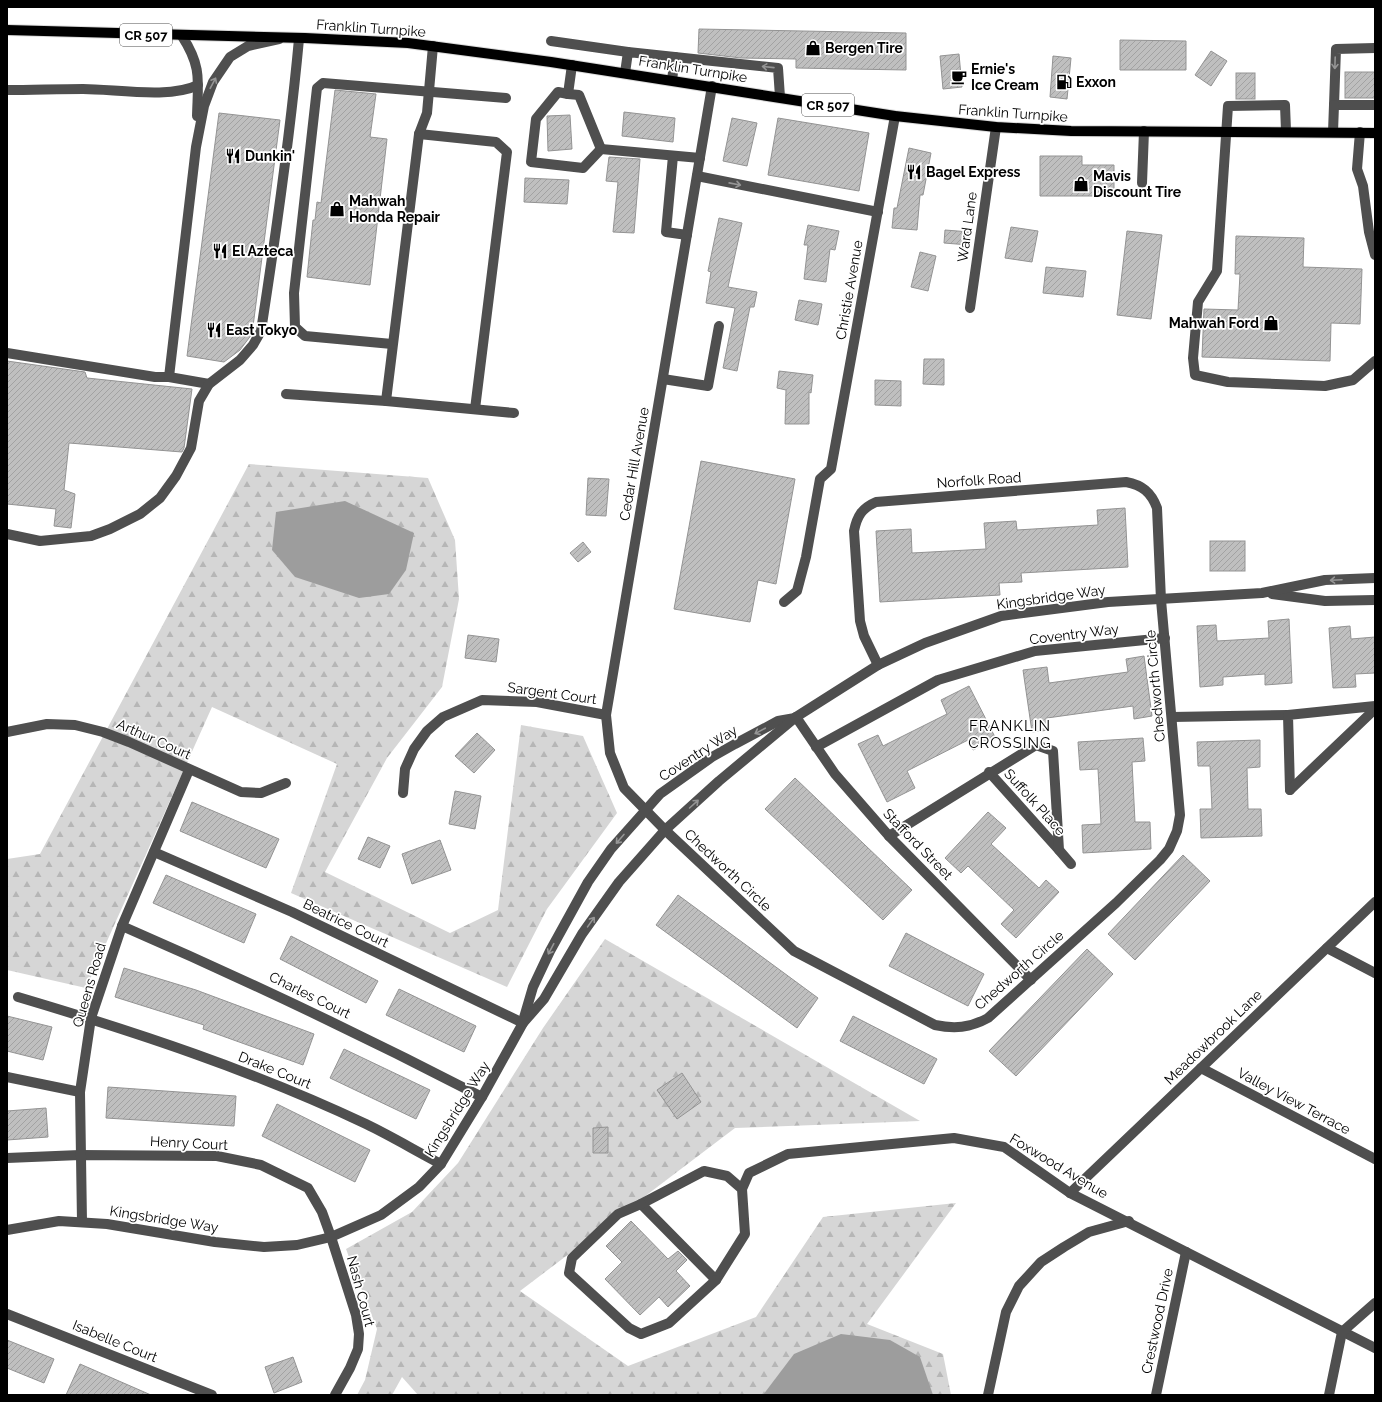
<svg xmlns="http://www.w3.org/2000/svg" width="1382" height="1402" font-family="Raleway,sans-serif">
<defs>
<pattern id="forest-firs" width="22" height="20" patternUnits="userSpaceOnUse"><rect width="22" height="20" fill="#d6d6d6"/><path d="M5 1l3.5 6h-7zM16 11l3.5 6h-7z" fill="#b6b6b6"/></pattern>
<pattern id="building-hatch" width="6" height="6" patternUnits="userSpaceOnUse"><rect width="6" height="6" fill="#bfbfbf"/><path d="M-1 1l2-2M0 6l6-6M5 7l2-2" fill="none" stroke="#a2a2a2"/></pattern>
</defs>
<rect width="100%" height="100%" fill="#fff"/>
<g fill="url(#forest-firs)">
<path d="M249 464 428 478 455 540 459 599 442 687 387 758 325 872 450 933 498 910 521 725 583 736 617 813 547 909 507 987 291 893 337 764 212 707 86 988 7 970V859L40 854Z"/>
<path d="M605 939 920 1121 735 1128 520 1291 628 1366 756 1317 823 1217 956 1203 867 1324 943 1354 951 1395H418L402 1377 392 1395H357L365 1380 377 1329 346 1249 412 1212 458 1163 543 1028Z"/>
</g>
<g fill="#9d9d9d">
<path d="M345 501 414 533 406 570 389 594 359 598 295 577 272 550 276 512Z"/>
<path d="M841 1334 890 1340 920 1357 933 1395H763L794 1354Z"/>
</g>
<g fill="url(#building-hatch)" stroke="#939393">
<path d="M699 29 906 33V70L796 68V59L741 58 698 53Z"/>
<path d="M1120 40 1186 41V70H1120Z"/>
<path d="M1211 51 1227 61 1211 86 1195 75Z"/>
<path d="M959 54 962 87 943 89 940 56Z"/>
<path d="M1053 56 1071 58 1067 99 1050 97Z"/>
<rect x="1345" y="72" width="30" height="26"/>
<rect x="1236" y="73" width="19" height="26"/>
<path d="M335 90 376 94 370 137 387 139 370 285 307 277 313 220H315L317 202 321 203Z"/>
<path d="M624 112 675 118 673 142 622 136Z"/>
<path d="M219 113 280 120 252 334 240 350 224 362 187 356Z"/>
<path d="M570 115 572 149 548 151 547 116Z"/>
<path d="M732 118 757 123 747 166 723 161Z"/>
<path d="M778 118 869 133 859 191 768 175Z"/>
<path d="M909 148 931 153 923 195H920L917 230 892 228 894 208H897Z"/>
<path d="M1040 156H1082V165H1114V196H1040Z"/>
<path d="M609 157 640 159 634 233 613 232 618 182 606 181Z"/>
<path d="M525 178 569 180 567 204 524 202Z"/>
<path d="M719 218 742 223 728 287 757 292 754 307H750L737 371 723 368 735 308 706 303 711 272 708 271Z"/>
<path d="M808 225 839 231 835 250 830 249 826 282 804 279 808 245H804Z"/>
<path d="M1011 227 1038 231 1032 262 1005 258Z"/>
<path d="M945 230 970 232 969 245 944 243Z"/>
<path d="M1127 231 1162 235 1151 319 1117 315Z"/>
<path d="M1236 236 1304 238 1303 267 1362 269 1360 324 1331 323 1330 361 1202 357 1204 309 1238 310 1240 274H1235Z"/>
<path d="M920 252 936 256 928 291 911 287Z"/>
<path d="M1046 267 1086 271 1083 297 1043 293Z"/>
<path d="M799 300 822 304 818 325 795 320Z"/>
<path d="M924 359H944V385L923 384Z"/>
<path d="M7 361 85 372 87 378 192 389 184 448 182 452 69 443 64 490 75 494 71 528 54 526 56 509 7 504Z"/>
<path d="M779 371 813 375 811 393 809 392V424H785L786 390 777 388Z"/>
<path d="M875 380 901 381V406L875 405Z"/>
<path d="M701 461 795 479 776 584 758 580 750 622 674 609Z"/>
<path d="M588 478 609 479 606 516 586 515Z"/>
<path d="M1125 508 1128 567 1021 573 1022 582 999 583 1000 595 880 602 876 531 911 529 912 553 986 549 984 523 1016 521 1017 530 1098 525 1097 510Z"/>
<rect x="1210" y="541" width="35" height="30"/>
<path d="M583 542 591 552 578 562 570 553Z"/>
<path d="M1289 619 1292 683 1265 685V674L1223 677V685L1200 687 1197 626 1216 625 1217 641 1269 638 1268 621Z"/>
<path d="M1350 626 1351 639 1375 637V673L1355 674 1356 687 1333 688 1329 628Z"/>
<path d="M468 635 499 639 496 662 465 658Z"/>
<path d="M1144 656 1152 716 1134 719 1133 706 1047 718 1049 730 1032 732 1023 670 1047 667 1049 683 1128 672 1126 659Z"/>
<path d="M969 686 996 739 973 750 968 740 907 771 915 788 887 802 858 744 878 735 883 746 947 714 941 700Z"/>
<path d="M477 733 495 750 474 773 455 756Z"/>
<path d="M1143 738 1145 761 1132 762 1135 822H1150L1151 849 1083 853 1082 825 1101 824 1098 769 1080 770 1078 742Z"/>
<path d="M1260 740V767L1247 768 1248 809H1261L1262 836 1201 838 1200 809H1212L1210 766H1198L1197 742Z"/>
<path d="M795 778 912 890 883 920 765 809Z"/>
<path d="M455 791 481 796 475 829 449 824Z"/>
<path d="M192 802 279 839 266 868 180 831Z"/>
<path d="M988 812 1006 828 991 844 1039 888 1046 880 1059 892 1016 938 1001 924 1014 910 968 866 961 873 945 858Z"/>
<path d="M368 837 390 846 380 868 358 859Z"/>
<path d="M440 840 451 870 412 884 402 854Z"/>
<path d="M1183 855 1210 881 1135 960 1108 934Z"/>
<path d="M166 875 256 914 244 943 153 903Z"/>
<path d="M678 895 818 998 797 1028 656 925Z"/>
<path d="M906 933 984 974 968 1006 889 966Z"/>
<path d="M291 936 378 981 366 1003 280 959Z"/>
<path d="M1087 949 1113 974 1016 1076 989 1051Z"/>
<path d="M124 968 196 990 314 1034 303 1065 203 1029 204 1025 115 997Z"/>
<path d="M399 989 476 1026 464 1052 386 1015Z"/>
<path d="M7 1016 52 1027 43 1060 7 1051Z"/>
<path d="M853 1016 937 1059 924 1084 840 1041Z"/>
<path d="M344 1049 430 1090 416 1119 330 1078Z"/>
<path d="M682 1073 701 1102 677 1119 657 1090Z"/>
<path d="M108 1087 236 1096 234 1126 106 1118Z"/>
<path d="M277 1104 370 1150 355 1182 262 1136Z"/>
<path d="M46 1108 48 1137 7 1140V1111Z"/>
<path d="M608 1127V1153H593V1128Z"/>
<path d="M631 1221 668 1259 678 1251 687 1260 676 1271 690 1286 668 1307 659 1297 640 1315 605 1279 622 1262 606 1246Z"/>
<path d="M7 1340 54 1359 44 1383 7 1368Z"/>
<path d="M293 1357 302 1382 274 1393 265 1367Z"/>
<path d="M80 1364 151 1395H66Z"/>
</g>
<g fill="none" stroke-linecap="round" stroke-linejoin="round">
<defs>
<path id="major" d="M7 30 305 38 408 43 551 62 895 116 996 127 1071 131 1375 133"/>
</defs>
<use href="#major" stroke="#dbdbdb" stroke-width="12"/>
<g stroke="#4f4f4f" stroke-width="10">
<path d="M182 36C202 67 198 80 197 116"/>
<path d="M551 41 628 52"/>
<path d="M433 46 427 113 419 134 386 401 514 413"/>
<path d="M1375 48 1336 49 1334 105H1375"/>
<path d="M572 65 568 94 558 92 536 119 531 162 583 168 601 149 700 158"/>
<path d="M625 73 628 52 778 68 780 97"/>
<path d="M672 80 675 57"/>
<path d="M712 86 606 715 610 753 624 788 665 830 794 951 935 1025C954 1029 970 1028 988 1018L1116 903 1160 860 1169 849 1177 831 1180 815 1161 600 1157 508C1151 492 1142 485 1126 482L876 502C862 508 857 516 854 531L860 621 864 636 878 665"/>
<path d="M7 90C32 90 58 89 83 89 115 89 170 99 198 85"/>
<path d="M568 94 579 95 601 149"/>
<path d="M1286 131 1285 105 1228 106 1217 271 1198 302 1193 358 1195 375 1228 382 1325 386 1353 380 1375 361"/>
<path d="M1333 132 1334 105"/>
<path d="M1360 132 1357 169 1363 186 1369 232 1375 255"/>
<path d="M419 134 496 142 507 152 475 409"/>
<path d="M673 156 666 232 687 235"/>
<path d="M697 176 878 212"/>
<path d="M1142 183 1144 131"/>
<path d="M970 308 996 127"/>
<path d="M392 344 305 336 295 327 294 293 317 88 323 83 506 98"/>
<path d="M7 353 155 377H169L196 147 204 106 213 82 230 57 248 46 279 39"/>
<path d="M169 377 209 384"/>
<path d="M663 379 708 386 719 326"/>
<path d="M286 394 386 401"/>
<path d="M7 534 40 541 91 536 110 529 140 514 160 498 176 476 191 448 199 401 209 384 240 360 253 345 261 331C276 234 290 137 299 39"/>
<path d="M1272 594 1325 601 1375 600"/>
<path d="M784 602 797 591 806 557 820 479 831 469 895 116"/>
<path d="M796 717 835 774 889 836 1031 980"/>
<path d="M1172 717 1288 715"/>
<path d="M7 732 47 724 75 725 103 732 129 742 241 792 261 793 286 783"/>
<path d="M816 747 938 680 1035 651 1165 638"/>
<path d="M989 772 1059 850"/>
<path d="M1290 790 1288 715 1375 706"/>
<path d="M1290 790 1375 709"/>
<path d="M403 793 405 769 414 749 427 731 443 717 482 700 537 702 606 715"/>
<path d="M889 836 1036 745 1053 751 1059 850 1071 864"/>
<path d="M154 852 292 912 523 1023"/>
<path d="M122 926C244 979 364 1036 482 1097"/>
<path d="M1327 948 1375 973"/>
<path d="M18 997C136 1032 254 1071 366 1124 391 1136 416 1151 441 1164"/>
<path d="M523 1021 533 987 550 951 588 882 611 849 660 794 712 757 735 744 778 721 795 718"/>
<path d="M1201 1068 1375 1159"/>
<path d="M7 1077 80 1092"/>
<path d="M7 1158 80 1155 217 1156 261 1165 308 1188 322 1212 331 1237 356 1315 359 1334 358 1349 350 1368 335 1395"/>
<path d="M742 1189 727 1176 704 1171 641 1204 716 1280 745 1234 742 1189 749 1173 788 1154 954 1138 1004 1147 1070 1193 1375 1348"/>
<path d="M1070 1193 1375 902"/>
<path d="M641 1204 618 1214 572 1258 569 1273 629 1328 641 1334 669 1323 716 1280"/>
<path d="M82 1222 80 1092 91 1018 122 926 189 770"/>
<path d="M7 1230 59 1221 107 1224 215 1242 264 1247 297 1245 331 1237 381 1215 419 1187 441 1164 482 1097 523 1023 544 999 582 934 619 882 665 830 719 781 796 717 878 665 925 643 1001 616 1108 602 1262 593 1325 580 1375 578"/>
<path d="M7 1314 212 1395"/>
<path d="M988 1395 1006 1312 1019 1286 1041 1262 1064 1247 1089 1232 1129 1221"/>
<path d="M1156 1395 1186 1252"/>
<path d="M1329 1395 1342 1332 1375 1303"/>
</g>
<use href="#major" stroke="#000" stroke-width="10"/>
</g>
<defs><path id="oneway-shaft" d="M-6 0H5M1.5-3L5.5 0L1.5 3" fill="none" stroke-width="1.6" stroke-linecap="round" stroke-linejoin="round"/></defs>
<g stroke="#959595">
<use href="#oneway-shaft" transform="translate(1335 63) rotate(92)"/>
<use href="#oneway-shaft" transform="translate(768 67) rotate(-174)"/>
<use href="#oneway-shaft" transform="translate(213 83) rotate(-62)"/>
<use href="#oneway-shaft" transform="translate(735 184) rotate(11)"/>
<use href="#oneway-shaft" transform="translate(1336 580) rotate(177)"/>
<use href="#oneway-shaft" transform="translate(760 731) rotate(152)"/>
<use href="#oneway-shaft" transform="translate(694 804) rotate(-42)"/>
<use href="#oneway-shaft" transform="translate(620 839) rotate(131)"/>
<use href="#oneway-shaft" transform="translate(591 922) rotate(-55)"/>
<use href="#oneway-shaft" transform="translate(551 949) rotate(118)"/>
</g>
<defs>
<symbol id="shop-bare" viewBox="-9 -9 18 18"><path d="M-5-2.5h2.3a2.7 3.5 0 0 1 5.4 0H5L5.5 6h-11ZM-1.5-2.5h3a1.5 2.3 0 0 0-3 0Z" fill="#000" stroke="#fff" stroke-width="2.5" paint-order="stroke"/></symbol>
<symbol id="cafe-bare" viewBox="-9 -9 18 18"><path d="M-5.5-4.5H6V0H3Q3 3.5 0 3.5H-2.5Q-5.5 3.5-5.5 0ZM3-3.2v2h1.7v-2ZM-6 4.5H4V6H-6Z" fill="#000" stroke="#fff" stroke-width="2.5" paint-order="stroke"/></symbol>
<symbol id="fuel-bare" viewBox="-9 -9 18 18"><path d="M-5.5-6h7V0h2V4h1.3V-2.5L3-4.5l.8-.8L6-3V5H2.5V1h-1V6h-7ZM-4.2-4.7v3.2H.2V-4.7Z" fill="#000" stroke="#fff" stroke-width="2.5" paint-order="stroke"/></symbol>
<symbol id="restaurant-bare" viewBox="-9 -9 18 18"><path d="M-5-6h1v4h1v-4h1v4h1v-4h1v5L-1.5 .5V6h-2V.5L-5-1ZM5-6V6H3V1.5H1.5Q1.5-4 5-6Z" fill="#000" stroke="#fff" stroke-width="2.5" paint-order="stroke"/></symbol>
</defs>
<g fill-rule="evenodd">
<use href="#shop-bare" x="802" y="37" width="22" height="22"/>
<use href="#cafe-bare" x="948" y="66" width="22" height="22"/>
<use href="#fuel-bare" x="1053" y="71" width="22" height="22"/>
<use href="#restaurant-bare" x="222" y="145" width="22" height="22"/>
<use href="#restaurant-bare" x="903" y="161" width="22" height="22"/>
<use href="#shop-bare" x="1070" y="173" width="22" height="22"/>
<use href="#shop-bare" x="326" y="198" width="22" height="22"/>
<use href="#restaurant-bare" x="209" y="240" width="22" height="22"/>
<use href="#shop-bare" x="1260" y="312" width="22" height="22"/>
<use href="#restaurant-bare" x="203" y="319" width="22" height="22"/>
</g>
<g text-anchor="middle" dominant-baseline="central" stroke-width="3.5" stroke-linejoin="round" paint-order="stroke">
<g fill="#fff" stroke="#4c4c4c" stroke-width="1">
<rect x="120" y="24" width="52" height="22" rx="3"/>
<rect x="802" y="94" width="52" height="22" rx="3"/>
</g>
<g font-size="13" font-weight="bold" fill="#000">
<text x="146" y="35">CR 507</text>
<text x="828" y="105">CR 507</text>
</g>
<g font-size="14" fill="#000" stroke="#fff">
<text transform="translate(371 28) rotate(4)">Franklin Turnpike</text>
<text transform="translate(693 69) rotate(9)">Franklin Turnpike</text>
<text transform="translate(1013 113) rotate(4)">Franklin Turnpike</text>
<text transform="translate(967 227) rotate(-82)">Ward Lane</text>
<text transform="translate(849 290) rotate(-80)">Christie Avenue</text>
<text transform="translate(634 464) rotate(-80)">Cedar Hill Avenue</text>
<text transform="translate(979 480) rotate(-4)">Norfolk Road</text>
<text transform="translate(1051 597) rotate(-8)">Kingsbridge Way</text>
<text transform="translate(1074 634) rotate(-7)">Coventry Way</text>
<text transform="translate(1155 686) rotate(-95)">Chedworth Circle</text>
<text transform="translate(552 693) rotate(8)">Sargent Court</text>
<text transform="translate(154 739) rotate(24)">Arthur Court</text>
<text transform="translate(698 753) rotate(-33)">Coventry Way</text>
<text transform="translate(1035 802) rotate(48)">Suffolk Place</text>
<text transform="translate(918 844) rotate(46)">Stafford Street</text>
<text transform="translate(728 870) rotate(43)">Chedworth Circle</text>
<text transform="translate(346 923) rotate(26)">Beatrice Court</text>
<text transform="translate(1019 970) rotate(-41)">Chedworth Circle</text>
<text transform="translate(89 985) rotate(-74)">Queens Road</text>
<text transform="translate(310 995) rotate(26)">Charles Court</text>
<text transform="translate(1213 1037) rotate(-44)">Meadowbrook Lane</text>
<text transform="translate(275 1070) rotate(22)">Drake Court</text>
<text transform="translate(1294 1101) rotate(28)">Valley View Terrace</text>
<text transform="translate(457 1109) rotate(-58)">Kingsbridge Way</text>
<text transform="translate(189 1143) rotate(3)">Henry Court</text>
<text transform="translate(1059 1166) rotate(31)">Foxwood Avenue</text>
<text transform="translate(164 1219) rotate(9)">Kingsbridge Way</text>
<text transform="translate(361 1291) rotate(75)">Nash Court</text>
<text transform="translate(1157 1321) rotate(-78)">Crestwood Drive</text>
<text transform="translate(115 1341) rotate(22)">Isabelle Court</text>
</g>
<g font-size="14" font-weight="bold" fill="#000" stroke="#fff" text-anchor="start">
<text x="825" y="48">Bergen Tire</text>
<text x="971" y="69">Ernie's<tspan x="971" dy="16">Ice Cream</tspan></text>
<text x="1076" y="82">Exxon</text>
<text x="245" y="156">Dunkin'</text>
<text x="926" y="172">Bagel Express</text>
<text x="1093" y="176">Mavis<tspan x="1093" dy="16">Discount Tire</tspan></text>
<text x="349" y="201">Mahwah<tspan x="349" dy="16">Honda Repair</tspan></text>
<text x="232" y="251">El Azteca</text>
<text x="1259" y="323" text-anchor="end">Mahwah Ford</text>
<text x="226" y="330">East Tokyo</text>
</g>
<g font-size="15" letter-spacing="1" fill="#000" stroke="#fff">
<text x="1010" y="726">FRANKLIN<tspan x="1010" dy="17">CROSSING</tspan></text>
</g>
</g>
<rect width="1382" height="1402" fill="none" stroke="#000000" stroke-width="16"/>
</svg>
